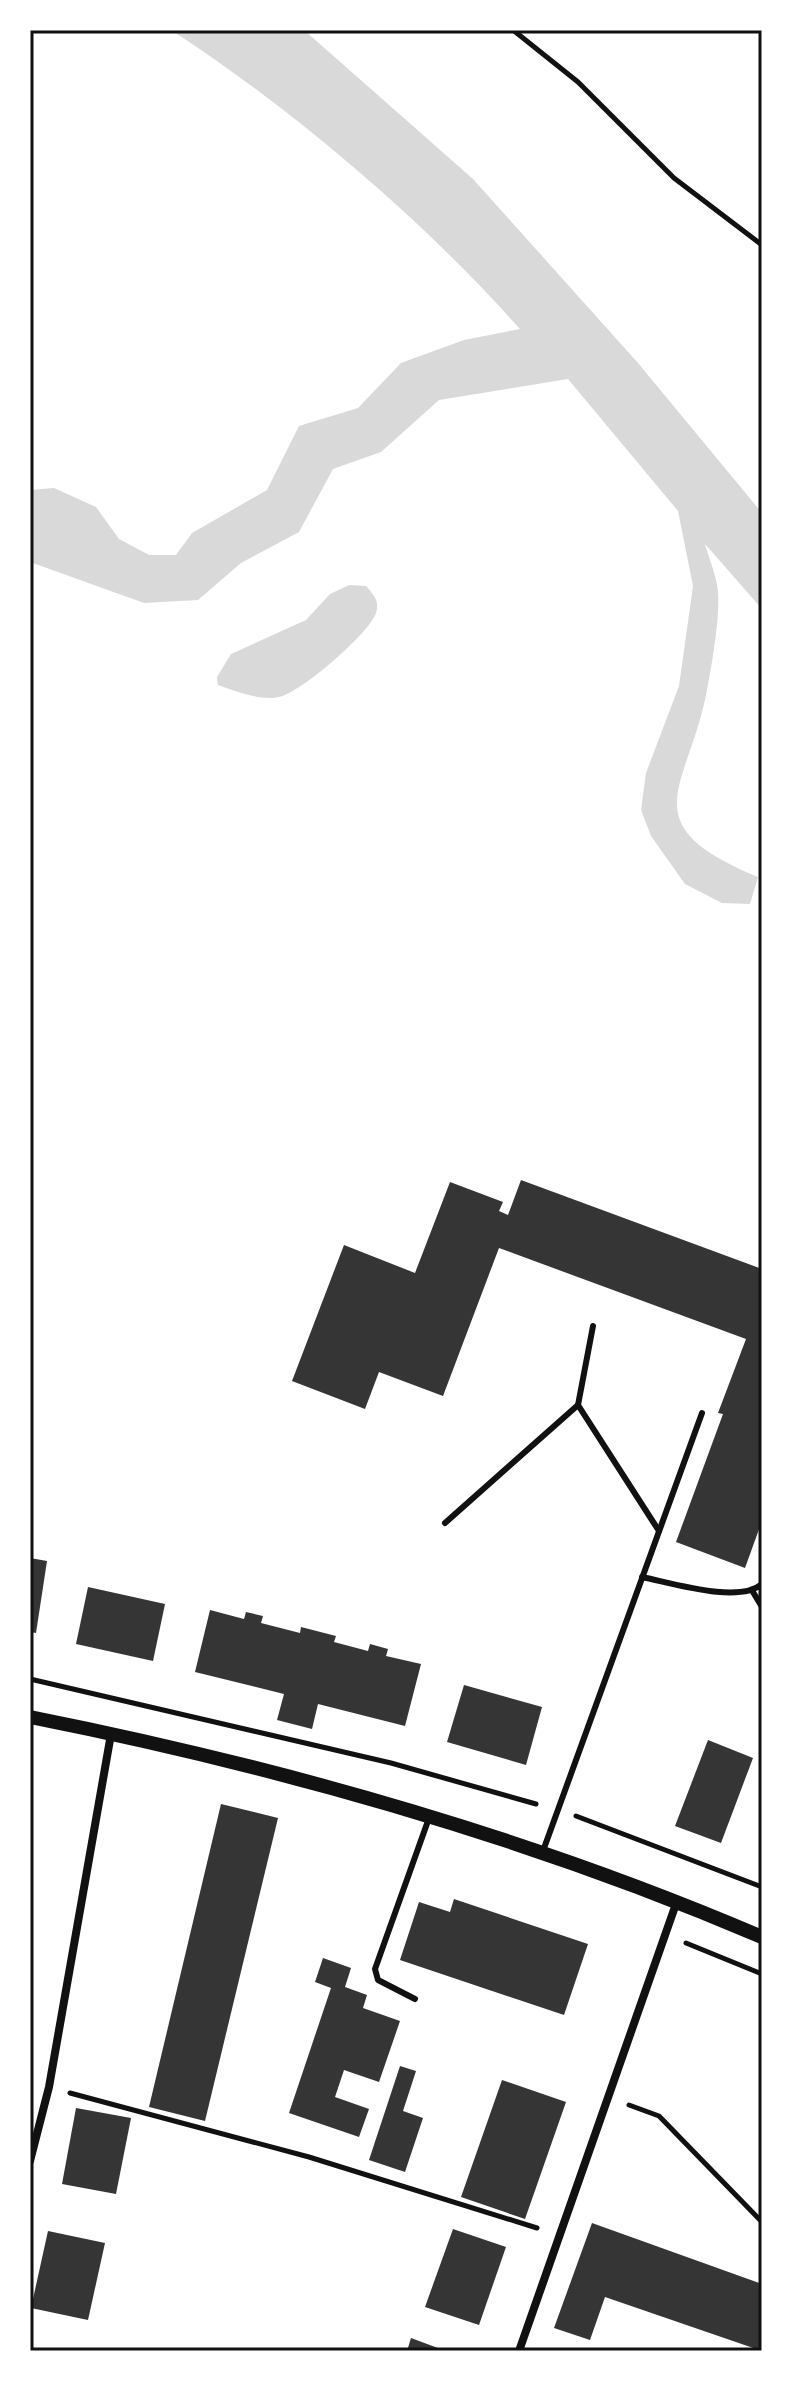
<svg xmlns="http://www.w3.org/2000/svg" width="792" height="2381" font-family="'Noto Sans',sans-serif">
<rect width="100%" height="100%" fill="#fff"/>
<g fill="#d9d9d9">
<path d="M171 30H304L473 179 638 363 762 513V609L705 544C709 559 717 577 718 592 720 618 712 664 707 690 689 788 628 824 758 877L750 904 722 903 685 884 651 836 641 810 646 773 679 686 693 586 678 511 568 379 439 400 381 452 333 469 299 532 241 563 198 600 144 603 30 562V490L54 488 96 507 119 539 149 555H176L192 533 267 490 299 426 358 408 401 363 464 340 520 329C422 219 294 110 171 30Z"/>
<path d="M349 585 366 586C373 594 380 601 376 613 369 634 300 693 279 697 260 701 235 691 218 685L217 677 231 654 306 620 330 594Z"/>
</g>
<g fill="#353535">
<path d="M521 1180 762 1269V1521L745 1568 676 1542 723 1414 718 1413 746 1339 499 1248 443 1396 379 1372 365 1409 292 1381 344 1245 415 1273 450 1182 503 1202 499 1211 508 1215Z"/>
<path d="M30 1558 47 1561 36 1633 30 1632Z"/>
<path d="M88 1587 165 1604 153 1661 76 1644Z"/>
<path d="M210 1610 244 1619 246 1612 263 1616 261 1623 300 1633 301 1627 336 1636 334 1642 368 1651 370 1644 388 1649 386 1656 421 1664 405 1726 318 1704 312 1729 277 1720 284 1694 195 1672Z"/>
<path d="M464 1685 542 1707 526 1765 447 1742Z"/>
<path d="M708 1740 753 1758 721 1843 675 1826Z"/>
<path d="M221 1804 278 1818 205 2121 149 2107Z"/>
<path d="M454 1899 588 1944 564 2015 400 1960 419 1902 450 1912Z"/>
<path d="M323 1958 351 1968 345 1987 367 1995 363 2008 400 2021 379 2082 344 2070 335 2097 369 2109 359 2137 289 2113 331 1988 315 1982Z"/>
<path d="M400 2066 416 2071 403 2111 423 2118 405 2172 369 2160Z"/>
<path d="M502 2080 566 2102 525 2219 461 2197Z"/>
<path d="M76 2108 131 2118 116 2194 62 2184Z"/>
<path d="M592 2223 762 2284V2351L605 2297 590 2340 554 2328Z"/>
<path d="M453 2229 506 2247 479 2325 425 2307Z"/>
<path d="M48 2231 105 2243 88 2320 31 2308Z"/>
<path d="M411 2338 446 2351H407Z"/>
</g>
<g fill="none" stroke-linecap="round" stroke-linejoin="round">
<g stroke="#111" stroke-width="5">
<path d="M513 30 578 82 674 178 762 245"/>
<path d="M30 1679 391 1763 536 1804"/>
<path d="M576 1816 762 1887"/>
<path d="M686 1943 762 1974"/>
<path d="M70 2093 309 2157 537 2228"/>
<path d="M629 2105 659 2116 762 2222"/>
</g>
<g stroke="#111" stroke-width="6">
<path d="M593 1326 578 1405 659 1531"/>
<path d="M445 1523 578 1405"/>
<path d="M642 1577C672 1583 739 1604 762 1584"/>
<path d="M753 1592 762 1607"/>
<path d="M543 1851 702 1413"/>
<path d="M415 1999 378 1980 375 1969 429 1818"/>
</g>
<g stroke="#111" stroke-width="8">
<path d="M30 2161 49 2087 111 1734"/>
<path d="M519 2351 677 1901"/>
</g>
<path stroke="#111" stroke-width="14" d="M30 1717C281 1767 526 1836 762 1937"/>
</g>
<rect width="792" height="2381" fill="none" stroke="#ffffff" stroke-width="64"/>
<rect x="32" y="32" width="728" height="2317" fill="none" stroke="#111" stroke-width="3"/>
</svg>
